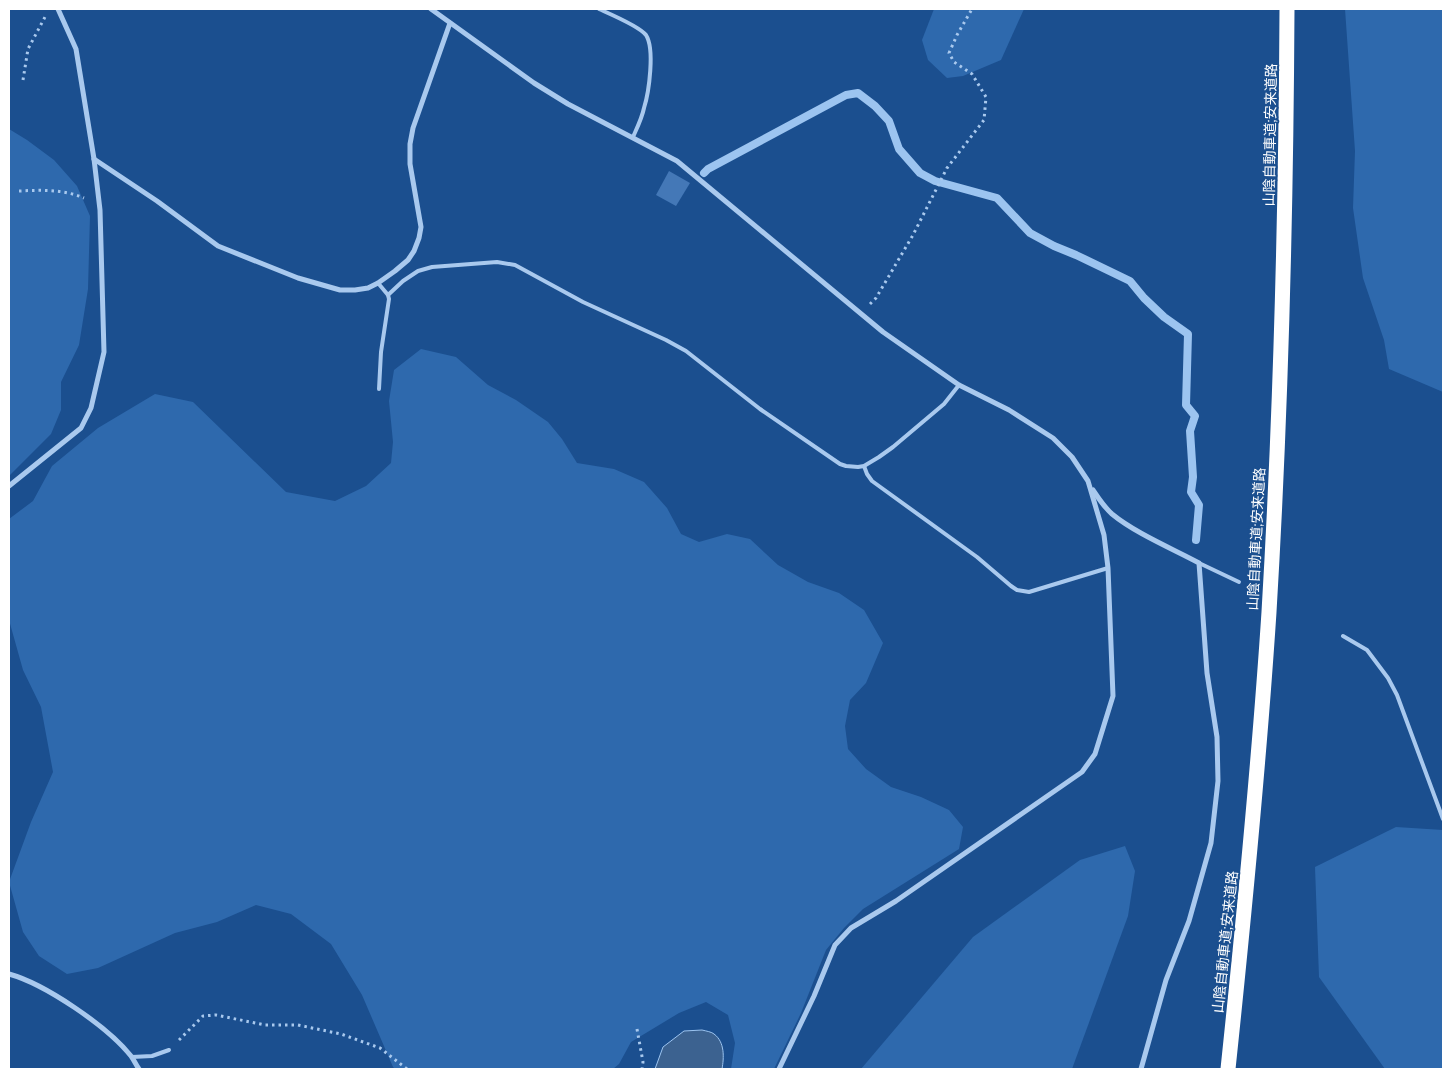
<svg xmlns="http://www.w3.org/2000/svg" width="1452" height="1078" font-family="Montserrat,'Noto Sans JP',sans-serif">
<rect width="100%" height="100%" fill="#1b4f8f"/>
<g fill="#2e69ad">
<path d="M934 9H1024L1001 60 963 76 947 78 928 60 922 40Z"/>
<path d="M1345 9H1443V392L1389 369 1384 340 1363 278 1353 208 1355 151Z"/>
<path d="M9 129 27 140 54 160 77 186 90 216 88 289 79 345 61 382V410L51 434 9 476Z"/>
<path d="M421 349 456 357 488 385 516 400 548 422 562 439 577 463 614 469 644 482 667 508 681 534 699 542 727 534 750 539 778 565 808 582 839 593 864 610 883 643 866 683 850 700 845 726 848 749 866 769 891 787 921 797 949 810 963 827 959 849 863 909 844 928 826 950 801 1013 774 1069H731L735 1043 728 1015 706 1002 679 1013 631 1042 619 1064 613 1069H395L393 1067 362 995 331 944 291 914 256 905 217 922 175 933 98 968 67 974 39 956 23 932 9 882 31 822 53 772 41 707 23 670 9 620V519L33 501 52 466 98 428 155 394 193 402 286 492 335 501 366 486 391 463 393 442 389 401 394 370Z"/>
<path d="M1396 827 1443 830V1069H1385L1319 977 1315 867Z"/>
<path d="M1125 846 1135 871 1128 916 1072 1069H861L973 937 1080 860Z"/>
</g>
<path fill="#3c6290" stroke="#9cc4f0" d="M702 1030C706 1031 712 1032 714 1034 725 1042 724 1058 722 1069H655L663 1047 684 1031Z"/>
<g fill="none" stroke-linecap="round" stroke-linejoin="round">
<path stroke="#9cc4f0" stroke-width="8" d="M704 173 708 169 846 95 858 93 875 106 889 121 899 149 920 173 935 181 997 198 1030 233 1054 246 1076 255 1130 281 1144 298 1164 317 1188 334 1186 405 1195 416 1190 431 1193 477 1191 492 1199 505 1196 540"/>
</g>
<path fill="#4478b7" d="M669 171 690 183 676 206 656 195Z"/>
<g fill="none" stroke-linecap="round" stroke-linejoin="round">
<g stroke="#a9c9ee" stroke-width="3" stroke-dasharray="2.5 4" stroke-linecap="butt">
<path d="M23 80 28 49 45 17"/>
<path d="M19 191C41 190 63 189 84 198"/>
<path d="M870 304 876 298 913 235 947 168 984 120 986 97 972 74 954 62 949 53 957 35 972 9"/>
<path d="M637 1029 643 1062 642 1069"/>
<path d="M179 1040 203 1016 216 1015 265 1025H298L341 1034 380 1048 407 1069"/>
</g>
<g stroke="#a9c9ee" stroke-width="4">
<path d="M599 9C610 14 639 26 646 35 655 49 649 92 644 108 642 118 637 128 633 137"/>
<path d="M378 283 388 295 389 299 381 352 379 389"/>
<path d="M388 295 403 281 418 271 432 267 497 262 515 265 583 302 666 340 686 351 760 409 840 464 846 466 858 467 864 466 879 457 893 447 944 404 959 385"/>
<path d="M864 466 867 474 872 481 977 557 1011 586 1017 590 1029 592 1108 568"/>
<path d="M1199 563 1239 582"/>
<path d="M1343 636 1367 650 1388 678 1397 695 1443 819"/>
<path d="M132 1057 152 1056 169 1050"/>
</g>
<g stroke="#a9c9ee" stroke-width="5">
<path d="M431 9 534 83 568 104 677 161 883 332 959 385 1009 410 1053 438 1072 457 1088 481 1104 535 1108 568 1113 696 1095 754 1082 772 896 901 851 928 835 945 814 996 779 1069"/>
<path d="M94 159 157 201 218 246 298 278 340 290H355L368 288 378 283 395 271 408 260 414 251 419 238 421 227 410 164V144L413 128 450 23"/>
<path d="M9 486 81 428 91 408 104 352 100 210 94 159 76 49 58 9"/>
<path d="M1093 490C1099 499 1104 507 1112 514 1135 533 1173 549 1199 563L1207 673 1217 737 1218 781 1211 843 1189 921 1166 980 1141 1069"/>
<path d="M9 974C45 984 107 1026 131 1056 134 1060 136 1065 139 1069"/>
</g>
<path stroke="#fff" stroke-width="15" d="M1228 1069C1244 917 1259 765 1269 612 1281 411 1286 210 1287 9"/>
</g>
<g text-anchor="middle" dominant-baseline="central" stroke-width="4" stroke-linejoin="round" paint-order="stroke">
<g font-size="14" fill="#fff" stroke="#1b4f8f">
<text transform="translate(1270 135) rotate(-89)">山陰自動車道;安来道路</text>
<text transform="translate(1256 539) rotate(-87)">山陰自動車道;安来道路</text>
<text transform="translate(1225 942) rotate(-84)">山陰自動車道;安来道路</text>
</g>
</g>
<rect width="1452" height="1078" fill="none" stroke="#ffffff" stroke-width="20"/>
</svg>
